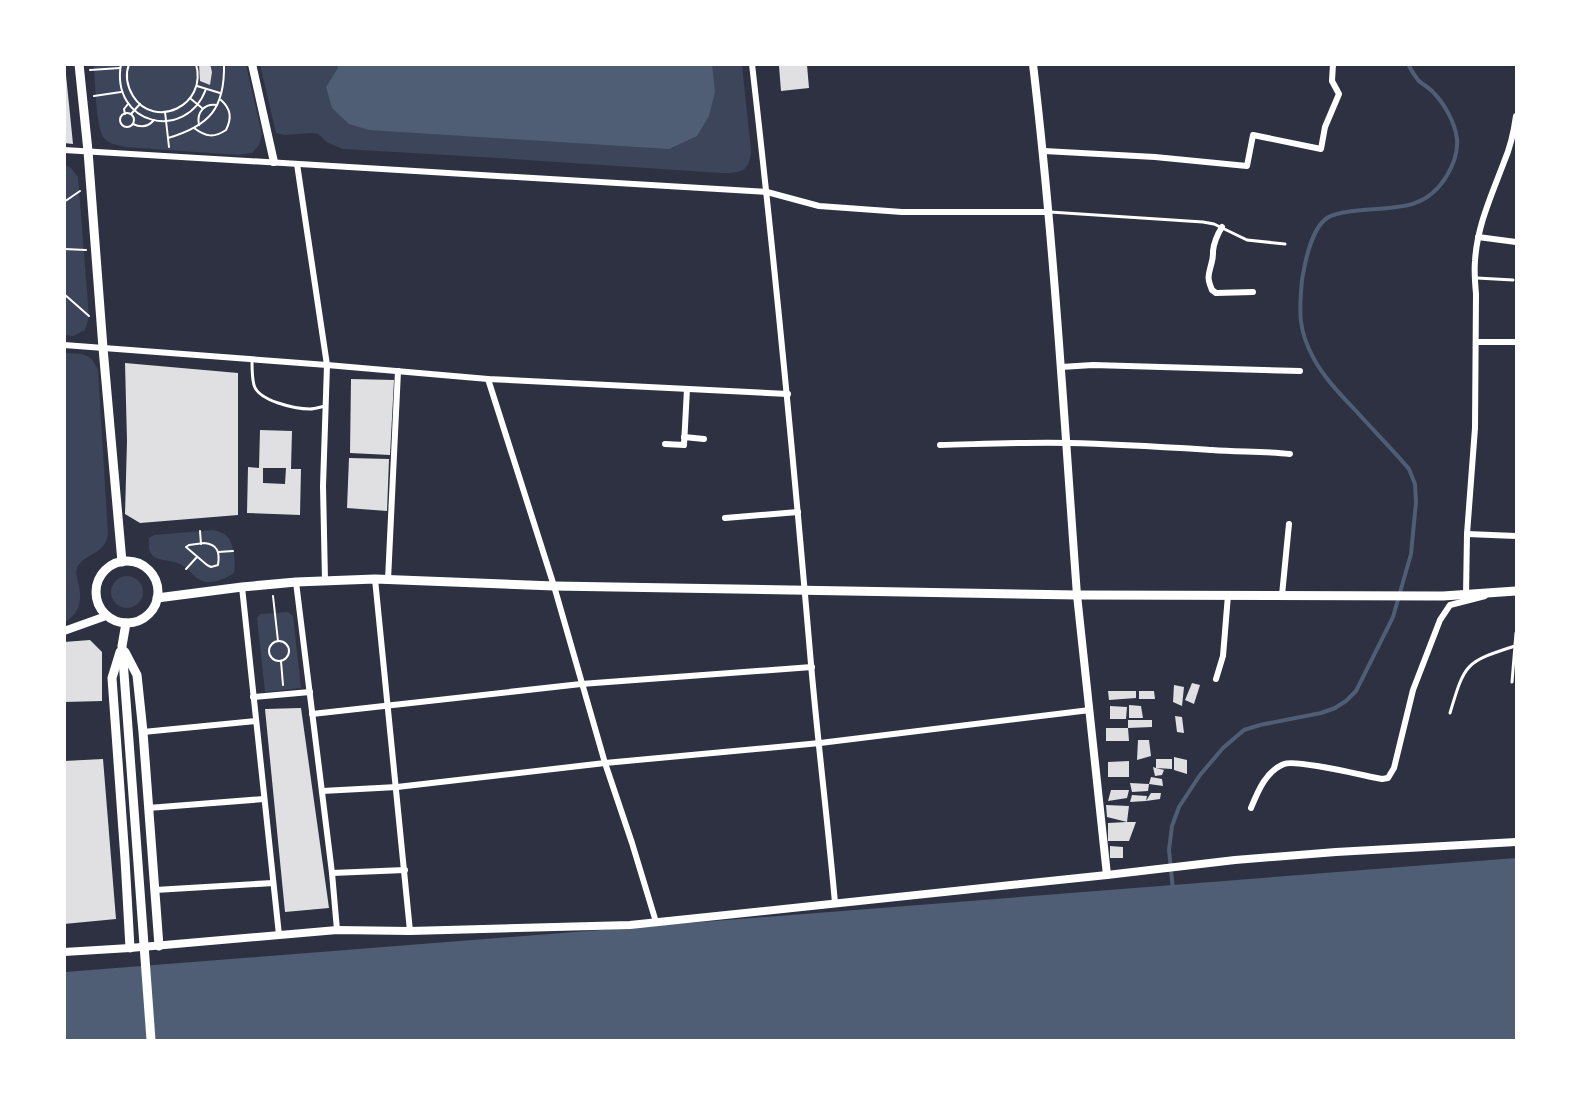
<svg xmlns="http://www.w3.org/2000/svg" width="1581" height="1105" font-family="Spectral,serif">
<rect width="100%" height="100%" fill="#2d3142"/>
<g fill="#3c4559">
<path d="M94 65H246L262 134 259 145 252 153 238 155 125 147C117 145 108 144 103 137 96 125 95 80 94 65Z"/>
<path d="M260 65H742L751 150C750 172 741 173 721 173L497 158 343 149 328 143 318 134 312 133 284 135 276 133Z"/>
<path d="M64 164 71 168 78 177 89 317 85 330 73 336 65 335Z"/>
<path d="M65 353C83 354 90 352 98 370L108 534C107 537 107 540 105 543 100 554 82 556 77 568 75 575 78 579 79 586 82 602 79 614 65 622Z"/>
<path d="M213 530C218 531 224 533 228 537 234 545 236 564 234 573 228 577 223 579 217 581 196 586 195 572 180 564 164 557 146 565 149 538L154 535Z"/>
<circle cx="127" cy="592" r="16"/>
<path d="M288 612 293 616 301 688 265 692 257 618 260 614Z"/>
</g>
<g fill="#4f5d75">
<path d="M712 64 715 92 709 116 697 136 669 149 369 130 349 124 332 108 326 87 338 68 337 65Z"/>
<path d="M1516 858V1040H65V972Z"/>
</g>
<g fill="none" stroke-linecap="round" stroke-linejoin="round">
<path stroke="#4f5d75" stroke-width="4" d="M1173 890 1169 850 1172 826 1179 807 1200 775 1223 748 1244 730 1260 725 1321 713 1335 708 1346 701 1356 691 1393 617 1411 554 1416 502 1415 484 1409 469C1392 449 1374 431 1357 412 1341 395 1325 379 1314 359 1298 330 1299 312 1302 280 1305 262 1311 229 1327 218 1334 213 1345 212 1353 211 1390 206 1423 214 1446 177 1453 166 1458 152 1457 139 1455 122 1444 103 1432 91 1428 87 1422 84 1418 80 1414 75 1411 70 1408 64"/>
</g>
<g fill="#e0e0e3" fill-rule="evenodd">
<path d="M199 64H210L212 72 210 85 200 81Z"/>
<path d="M807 65 809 88 781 91 779 66Z"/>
<path d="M64 75H66L73 144 64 143Z"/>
<path d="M125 363 238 373V515L140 523 125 514 127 441Z"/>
<path d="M351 379 394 380 390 455 350 453Z"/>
<path d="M260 430 292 431 291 469H301L300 515 247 513 248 467 259 468ZM263 468H286L285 484 263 483Z"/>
<path d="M349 458 389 459 387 511 347 508Z"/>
<path d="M90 640 102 652V701L64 702V642Z"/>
<path d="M1192 683 1200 685 1194 704 1185 700Z"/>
<path d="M1174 685 1184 687 1182 706 1173 702Z"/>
<path d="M1108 691H1136V698L1109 700Z"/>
<path d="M1139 691H1154L1155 699H1139Z"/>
<path d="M1129 705 1141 706 1143 718H1129Z"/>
<path d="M1110 706 1127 707 1126 719H1110Z"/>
<path d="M301 708 329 908 285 912 265 709Z"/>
<path d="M1175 716 1182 717 1184 733 1177 732Z"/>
<path d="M1128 720H1152V727L1128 728 1129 741H1106V728H1128Z"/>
<path d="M1138 740H1149L1151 756 1137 760Z"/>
<path d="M1174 757 1187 760V774L1174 770Z"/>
<path d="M103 759 116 919 64 924V761Z"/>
<path d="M1156 759H1172V769L1156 768 1164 770 1162 775 1155 776 1153 767 1156 768Z"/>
<path d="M1129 761V777H1108V762Z"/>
<path d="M1151 777 1162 779 1163 786 1149 784 1148 791 1132 792 1130 783 1149 784Z"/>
<path d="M1111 790H1129L1127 798 1108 801Z"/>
<path d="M1151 793H1161L1160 799 1146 801 1130 802 1132 795 1147 796 1146 801Z"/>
<path d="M1106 805 1129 806 1127 822H1136L1129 841H1108V823L1127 822 1107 817Z"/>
<path d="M1110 846 1123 847V858H1110Z"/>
</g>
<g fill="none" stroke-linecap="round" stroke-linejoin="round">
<g stroke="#fff" stroke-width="2">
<path d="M121 64C110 125 186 143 206 89"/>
<path d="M129 64C125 75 127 86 133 96 154 130 208 106 196 64"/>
<path d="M90 70 120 68"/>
<path d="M197 86 220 93"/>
<path d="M94 96 121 92"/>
<path d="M191 99 202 108"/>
<path d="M165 112 169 147"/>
<circle cx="127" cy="120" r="7"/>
<path d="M125 114 124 109 128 104"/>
<path d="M131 114 140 104"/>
<path d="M133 124C141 128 148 127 154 120"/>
<path d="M199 125C196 112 205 103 217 105"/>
<path d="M194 128C206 137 214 138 226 130 232 118 231 109 221 100"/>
<path d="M168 138C209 126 225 109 224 64"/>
<path d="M64 202 80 191"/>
<path d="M64 249 86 250"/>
<path d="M64 294 89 316"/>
<path d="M200 531 201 544"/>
<path d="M204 543C218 544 220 553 218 565L211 567 207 565 186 547 189 545Z"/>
<path d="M218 552 233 551"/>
<path d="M186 569 197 557"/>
<path d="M273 596 278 641"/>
<circle cx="279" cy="651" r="10"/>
<path d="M281 661 283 685"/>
</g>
<g stroke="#fff" stroke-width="3">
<path d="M1050 212 1203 222 1214 224 1247 240 1285 244"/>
<path d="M1477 278 1513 280"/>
<path d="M252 361C252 368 252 378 254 385 258 401 296 409 310 409 315 409 320 407 325 406"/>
<path d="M1512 682 1516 633"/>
<path d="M1450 713C1465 663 1465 662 1515 646"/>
</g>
<g stroke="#fff" stroke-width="6">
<path d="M752 64C775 264 794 464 811 664 818 744 828 824 835 903"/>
<path d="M64 150 767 192 819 206 902 212H1048"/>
<path d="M1044 151 1155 157 1247 166 1253 135 1321 149 1325 127 1339 94 1332 81 1333 64"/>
<path d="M297 164 327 365 323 486 325 580"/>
<path d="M1222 227C1217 235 1214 242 1213 251 1213 255 1213 258 1212 261 1209 275 1206 276 1212 290L1216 293 1253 292"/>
<path d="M1478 237 1516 242"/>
<path d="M1476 342H1516"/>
<path d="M64 345 327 365 488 379 788 394"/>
<path d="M1061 367 1093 365 1300 371"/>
<path d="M488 379 554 586 605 763 632 843 656 922"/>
<path d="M684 437 704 439"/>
<path d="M665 444 684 445 687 389"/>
<path d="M940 445C983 444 1026 442 1069 443 1117 444 1164 447 1212 450 1238 452 1264 451 1290 454"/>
<path d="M725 518 798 512"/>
<path d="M1467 534 1516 536"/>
<path d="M375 579 410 931"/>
<path d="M388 580 398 371"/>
<path d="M296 582 332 873 337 930"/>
<path d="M242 587 279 935"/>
<path d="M1282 595 1289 524"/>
<path d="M1466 595 1467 534 1475 428 1476 294C1475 283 1474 272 1475 261 1477 226 1492 194 1504 162 1510 148 1514 131 1516 116"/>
<path d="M1216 679 1223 656 1228 595"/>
<path d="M253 697 310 692"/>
<path d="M312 714 581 684 812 667"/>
<path d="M143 732 256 721"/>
<path d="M322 791 397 787 605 763 820 743 1090 710"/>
<path d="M148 808 264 799"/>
<path d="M1251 808C1258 791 1266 771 1284 764 1296 759 1365 776 1382 779L1388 778 1394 768 1413 690 1440 620 1450 605 1485 596"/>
<path d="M332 873 405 870"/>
<path d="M155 890 273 883"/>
</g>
<g stroke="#fff" stroke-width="8">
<path d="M252 64 274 162"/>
<path d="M1077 595 1107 875"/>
<path d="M64 952 130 948 337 930 410 931 630 925 1107 875 1235 860 1336 852 1516 842"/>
</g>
<g stroke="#fff" stroke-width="8">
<path d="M1033 64C1054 241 1064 418 1077 595"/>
<path d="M64 631 106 616"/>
</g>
<g stroke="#fff" stroke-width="9">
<path d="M79 64 88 151 103 348 122 562"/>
<circle cx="127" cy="592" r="31"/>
<path d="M157 598 242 587 296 582 375 579 554 586 1077 595 1443 596 1516 591"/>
<path d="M126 623 122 646 151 1040"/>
<path d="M120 652 112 678 125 859 130 948"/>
<path d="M125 652 137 675 143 732 159 946"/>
</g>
</g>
<rect width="1581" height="1105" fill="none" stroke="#ffffff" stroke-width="132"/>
</svg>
